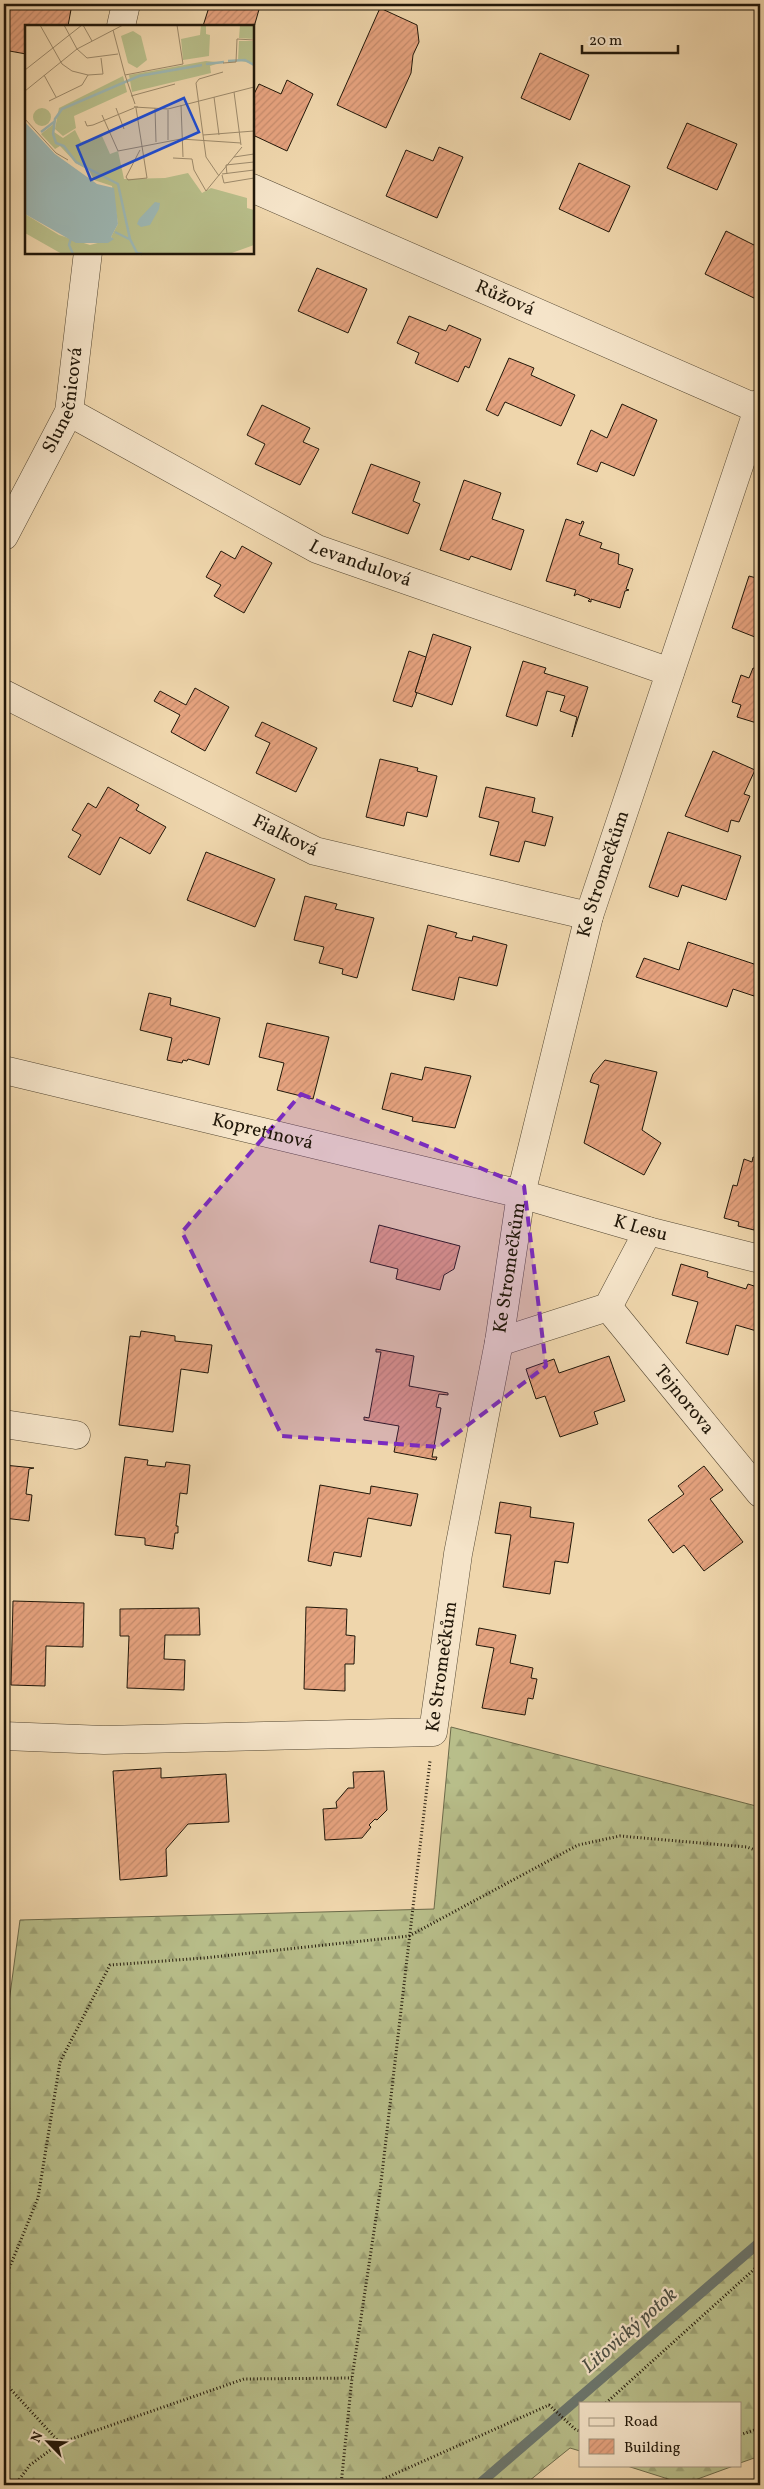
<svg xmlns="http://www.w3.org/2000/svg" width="764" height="2489" font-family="Vollkorn,serif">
<defs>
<pattern id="forest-firs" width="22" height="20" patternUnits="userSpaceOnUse" patternTransform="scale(1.25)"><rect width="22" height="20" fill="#b8be8a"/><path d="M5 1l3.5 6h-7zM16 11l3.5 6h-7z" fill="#9ea376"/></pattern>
<pattern id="building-hatch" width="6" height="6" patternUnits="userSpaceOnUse" patternTransform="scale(1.25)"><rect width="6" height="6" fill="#e5a27e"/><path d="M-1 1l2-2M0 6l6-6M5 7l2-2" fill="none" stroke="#c48b6c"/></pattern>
</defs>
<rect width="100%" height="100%" fill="#efd6ac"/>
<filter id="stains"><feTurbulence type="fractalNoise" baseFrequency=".004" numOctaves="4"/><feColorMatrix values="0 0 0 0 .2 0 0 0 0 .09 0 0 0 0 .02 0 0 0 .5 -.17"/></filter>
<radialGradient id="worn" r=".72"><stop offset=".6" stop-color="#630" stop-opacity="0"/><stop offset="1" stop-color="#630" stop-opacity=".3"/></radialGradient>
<g fill="url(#forest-firs)" stroke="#6c6a4a">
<path d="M451 1727 760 1807V2456L740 2463V2403H580V2451L570 2448 524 2485H4V2040L20 1920 434 1909Z"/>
<path d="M624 2465H736L684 2484Z"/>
</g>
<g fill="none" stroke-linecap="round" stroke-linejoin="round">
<path stroke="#6b776f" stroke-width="10" d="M478 2485 760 2242"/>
</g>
<g fill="url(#building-hatch)" stroke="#211709">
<path d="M4 4H72L68 26H26V54L4 50Z"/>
<path d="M210 4H254L260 6 252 34V26H203Z"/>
<path d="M380 8 417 25 419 42 413 55 411 73 386 128 337 105Z"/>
<path d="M540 53 589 75 570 120 521 98Z"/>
<path d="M287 80 313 94 287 151 255 136 253 139 255 136 252 135V98L259 84 281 94Z"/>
<path d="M687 123 737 144 717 190 667 168Z"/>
<path d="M439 147 463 157 437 218 386 196 406 150 433 161Z"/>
<path d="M579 163 630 186 609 232 559 209Z"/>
<path d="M726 231 760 248V301L705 274Z"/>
<path d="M317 268 367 289 348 333 298 311Z"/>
<path d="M409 316 446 331 449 325 481 339 469 368 465 366 458 382 415 363 419 353 397 343Z"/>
<path d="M509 358 534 368 531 375 575 395 561 426 505 402 498 416 486 410Z"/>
<path d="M622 404 657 420 634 476 601 462 597 472 577 464 591 430 607 438Z"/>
<path d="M262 405 310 428 303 442 319 449 300 485 255 464 265 444 247 435Z"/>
<path d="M371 464 420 482 413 501 420 504 408 534 352 513Z"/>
<path d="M464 480 501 493 492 519 524 530 511 570 471 556 469 560 440 550Z"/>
<path d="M566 519 581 524 582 521 584 522 579 535 602 543 600 548 619 554 618 564 633 569 626 589 629 590 625 591 620 608 591 599V602L588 601 590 599 577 594 574 596 576 590 546 581Z"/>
<path d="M242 546 272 563 244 613 214 596 221 585 206 577 221 551 235 559Z"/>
<path d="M749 576 760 579V639L732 628Z"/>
<path d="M433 634 471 647 452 705 415 692Z"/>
<path d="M409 651 426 657 415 692 417 693 412 707 393 701Z"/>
<path d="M523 661 546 668 544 673 588 687 572 737 577 717 560 711 565 696 547 691 537 726 506 716Z"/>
<path d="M753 668 760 670V724L737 717 741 705 732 702 741 675 749 678Z"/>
<path d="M195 688 229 707 205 751 171 732 180 715 154 701 160 691 186 705Z"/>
<path d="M262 722 317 748 296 792 256 773 270 743 255 736Z"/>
<path d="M713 751 755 770 744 794 750 796 739 822 731 820 728 832 685 816Z"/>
<path d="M380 759 418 768 417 771 437 776 427 817 407 812 404 826 366 817Z"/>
<path d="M108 787 139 805 136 810 166 827 150 854 120 837 100 875 68 857 81 835 72 830 88 803 96 808Z"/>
<path d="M486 787 535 798 532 812 553 817 545 846 525 841 519 862 490 855 499 822 479 817Z"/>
<path d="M668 832 741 856 726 900 682 885 678 897 649 887Z"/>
<path d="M206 852 275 879 255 927 187 900Z"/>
<path d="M305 896 337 904 335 909 374 918 357 978 342 974 343 969 319 963 324 947 294 940Z"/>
<path d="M428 925 457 933 455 937 472 941 473 936 507 945 497 986 459 977 454 1000 412 990Z"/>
<path d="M688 942 760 966V976L754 996 733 989 727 1007 636 977 644 958 679 970Z"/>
<path d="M149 993 171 998 170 1005 220 1018 209 1065 188 1059 187 1061 183 1060 182 1063 167 1060 172 1038 140 1030Z"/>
<path d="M267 1023 329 1037 313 1099 277 1090 284 1063 259 1057Z"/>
<path d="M605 1060 657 1072 642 1130 661 1143 644 1175 584 1143 599 1085 590 1082 593 1074Z"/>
<path d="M425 1067 471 1076 455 1128 412 1121 413 1117 382 1109 391 1073 422 1080Z"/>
<path d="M760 1120V1137L755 1135Z"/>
<path d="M753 1157 760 1159V1227L755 1225 754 1230 738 1226 739 1222 724 1218 733 1185 737 1186 744 1159 752 1162Z"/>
<path d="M379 1225 460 1246 454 1269 444 1275 440 1290 396 1279 398 1269 370 1262Z"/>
<path d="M681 1264 708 1272 707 1277 746 1289 748 1284 760 1288V1332L736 1325 728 1355 686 1343 698 1302 672 1295Z"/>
<path d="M141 1331 175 1336V1341L212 1345 208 1373 181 1369 173 1432 119 1425 130 1336 140 1337Z"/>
<path d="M376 1349 414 1356 409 1386 448 1393V1395L439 1394 436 1407 441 1408 432 1457H437L436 1460 394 1452 399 1426 364 1420V1417L369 1418 381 1352H376Z"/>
<path d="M609 1356 625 1401 594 1412 598 1424 560 1437 545 1396 536 1399 526 1369 554 1359 559 1373Z"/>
<path d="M125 1457 148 1460 147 1465 165 1467 166 1462 190 1465 187 1494 180 1493 176 1526H178V1533H175L173 1549 145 1545V1538L115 1535Z"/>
<path d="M4 1465 34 1468 29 1469 26 1494 32 1495 29 1521 4 1518Z"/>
<path d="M704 1466 723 1490 710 1499 743 1542 704 1571 684 1545 673 1553 648 1520 684 1494 678 1486Z"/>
<path d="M320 1485 370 1494 371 1486 418 1494 411 1526 368 1518 361 1557 334 1552 331 1566 308 1561Z"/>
<path d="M500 1502 531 1507 530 1517 574 1523 568 1563 555 1561 550 1594 503 1587 511 1535 495 1533Z"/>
<path d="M13 1601 84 1603 83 1647 46 1646 45 1686 11 1685Z"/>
<path d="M306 1607 347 1609 346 1635 355 1636 354 1664H345V1691L304 1689Z"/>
<path d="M199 1608 200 1635H165L164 1659 185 1660 184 1690 127 1688 129 1636H120V1609Z"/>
<path d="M479 1628 516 1635 510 1663 533 1668 531 1678 537 1679 533 1699 528 1698 525 1715 482 1708 494 1648 476 1645Z"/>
<path d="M161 1768V1778L226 1774 229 1822 188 1824 166 1849 167 1876 120 1880 113 1771Z"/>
<path d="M384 1771 387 1810 377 1820 375 1819 369 1825 371 1827 362 1838 325 1840 323 1809 337 1808 336 1802 348 1788H354L353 1772Z"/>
</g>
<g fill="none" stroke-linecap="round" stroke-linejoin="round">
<defs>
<g id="minor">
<path d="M121 26 126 4"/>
<path id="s1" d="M252 188 760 410"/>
<path id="s2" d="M69 412 317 549 670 672"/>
<path id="s3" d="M4 536 69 412 88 252"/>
<path id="s4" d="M4 694 315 851 589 916"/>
<path id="s5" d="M4 1070 521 1194 648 1231 760 1259"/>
<path id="s6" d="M608 1307 760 1493"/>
<path d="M499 1342 608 1307 648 1231"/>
<path d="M4 1424 76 1435"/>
<path id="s7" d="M4 1736 104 1740 433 1732 458 1554 499 1342 521 1194 589 916 760 403"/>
</g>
</defs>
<use href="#minor" stroke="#544732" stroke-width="29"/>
<g stroke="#211709" stroke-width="3" stroke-dasharray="1 2.5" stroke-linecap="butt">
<path d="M4 2281 38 2198 60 2062 110 1965 204 1958 409 1936 578 1845 620 1836 747 1847 760 1852"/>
<path d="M4 2382 60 2443 244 2379 352 2378"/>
<path d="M606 2403 760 2264"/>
<path d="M740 2435 760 2428"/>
<path d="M15 2485 30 2465 60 2443"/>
<path d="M341 2485 352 2378 380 2191 430 1761"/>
<path d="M370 2485 549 2405 576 2430 580 2431"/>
</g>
<use href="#minor" stroke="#f5e4c9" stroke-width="28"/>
</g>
<path fill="#7b2cbf" fill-opacity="0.2" stroke="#7b2cbf" stroke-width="4" stroke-dasharray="10 6" stroke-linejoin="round" d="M301 1094 524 1186 546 1366 439 1447 282 1436 182 1232Z"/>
<g text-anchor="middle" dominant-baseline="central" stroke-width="4.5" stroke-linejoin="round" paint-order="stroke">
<g font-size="19" fill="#211709" stroke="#f5e4c9">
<text stroke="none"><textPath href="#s1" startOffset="276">Růžová</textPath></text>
<text stroke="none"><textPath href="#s3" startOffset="150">Slunečnicová</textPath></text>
<text stroke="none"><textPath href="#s2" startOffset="329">Levandulová</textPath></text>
<text stroke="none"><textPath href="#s4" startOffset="315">Fialková</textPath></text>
<text stroke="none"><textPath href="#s7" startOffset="1305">Ke Stromečkům</textPath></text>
<text stroke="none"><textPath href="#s5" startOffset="266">Kopretinová</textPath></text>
<text stroke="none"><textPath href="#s5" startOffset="656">K Lesu</textPath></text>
<text stroke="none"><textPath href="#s7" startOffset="900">Ke Stromečkům</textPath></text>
<text stroke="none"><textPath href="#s6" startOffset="120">Tejnorova</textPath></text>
<text stroke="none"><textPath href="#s7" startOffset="495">Ke Stromečkům</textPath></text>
</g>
<g font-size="20" font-style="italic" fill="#4c4f44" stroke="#f5e4c9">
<text transform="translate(630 2331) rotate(-41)">Litovický potok</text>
</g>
</g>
<g transform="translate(25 25)">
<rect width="229" height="229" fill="#efd6ac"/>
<path d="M176 0H181V9L185 10 184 31 158 35 156 14 175 10ZM108 6 116 11 122 35 112 43 103 38 96 11ZM181 36 191 37V39L185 41 186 48 107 67 104 50ZM98 51 102 67 49 91 51 103 38 111 30 104 34 83ZM8 92a9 9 0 1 1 18 0a9 9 0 1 1-18 0Z" fill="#b8be8a"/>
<path d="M30 98 29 107 38 113 50 105 56 117 77 111 85 129 93 126 99 154 140 153 163 148 177 168 186 163 222 173V183L229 185V220L204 229H37L0 208V189L34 210 65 220 88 214 86 212 93 199 87 161 69 155 64 145 51 138 35 121 30 124 16 109Z" fill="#b8be8a"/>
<path d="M131 166 143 169 145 188 111 215 102 199 103 191 115 187 122 171ZM0 191 49 222 76 224 91 218 88 226 42 229 36 217 0 200Z" fill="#b8be8a"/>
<path d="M215 0H229V14L214 13ZM214 16H229V39L213 35Z" fill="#b8be8a"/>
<path d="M0 97 30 129 72 159 89 163 93 199 86 212 89 214 83 218H51L0 189ZM130 177 135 178 134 184 125 200 116 202 112 199 114 194Z" fill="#9db7b3"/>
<path fill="none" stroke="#9db7b3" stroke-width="2.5" d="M203 36 220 35 229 40M181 39 199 37M16 107 29 97M90 207 104 214M46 213 44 220 48 229M117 229 112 228 105 214 93 159 51 137 39 121 31 118 28 109 30 94 37 84 114 51 177 40"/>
<path fill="none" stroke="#9d8a6b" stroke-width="1" d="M15 0 37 39 47 46 63 50 78 49 76 33M39 0 52 24 62 33 93 29M58 0 67 16M88 5 100 50 158 39 152 0M198 38 211 37 212 14 229 15M0 45 57 0M19 50 31 72M100 50 110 79M0 66 52 24 98 0M209 67 216 120M106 71 150 59M189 72 194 110M24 76 57 60 63 50M156 80 158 132M113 82H109L143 84 229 62M91 83 99 104M111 83 122 153 103 155 101 152 115 125M130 83 131 117M143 85V115M77 90 93 126 156 114 216 118M0 94 31 128 43 135M60 96 62 101 68 100 109 83M178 110 229 106M209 132 229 129M148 133 167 134 169 145 181 166 217 122M197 149 229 145M202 149 201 140 229 137M197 150 199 158 229 153M194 151 181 132 171 58 174 54 198 47"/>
<path fill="#1d4ed8" fill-opacity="0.15" stroke="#1d4ed8" stroke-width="2.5" d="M159 73 174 107 66 155 52 121Z"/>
<rect width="229" height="229" fill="none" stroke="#211709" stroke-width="2.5"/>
</g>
<rect width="764" height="2489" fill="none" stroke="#efd6ac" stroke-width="20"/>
<rect x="5" y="5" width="754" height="2479" fill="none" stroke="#211709" stroke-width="2.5"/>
<rect x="10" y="10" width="744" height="2469" fill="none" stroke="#211709"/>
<rect x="579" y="2402" width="162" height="65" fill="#f5e4c9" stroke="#a0927c"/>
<rect x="589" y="2418" width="25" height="8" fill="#f5e4c9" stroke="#a0927c"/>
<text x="624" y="2426" font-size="15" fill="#211709">Road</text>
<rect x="589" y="2439" width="25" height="15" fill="url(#building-hatch)" stroke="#a0927c"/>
<text x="624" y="2452" font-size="15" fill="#211709">Building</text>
<g transform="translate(48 2442) rotate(294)" stroke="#f5e4c9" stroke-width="4" paint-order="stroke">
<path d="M0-4L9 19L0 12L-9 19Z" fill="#211709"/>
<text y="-8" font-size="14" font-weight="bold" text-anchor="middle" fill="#211709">N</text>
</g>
<path d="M582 45v8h96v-8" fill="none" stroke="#211709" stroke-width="2.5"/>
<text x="589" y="45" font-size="15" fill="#211709" stroke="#f5e4c9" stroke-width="4" paint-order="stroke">20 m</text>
<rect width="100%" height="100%" filter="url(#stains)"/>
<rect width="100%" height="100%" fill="url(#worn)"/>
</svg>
